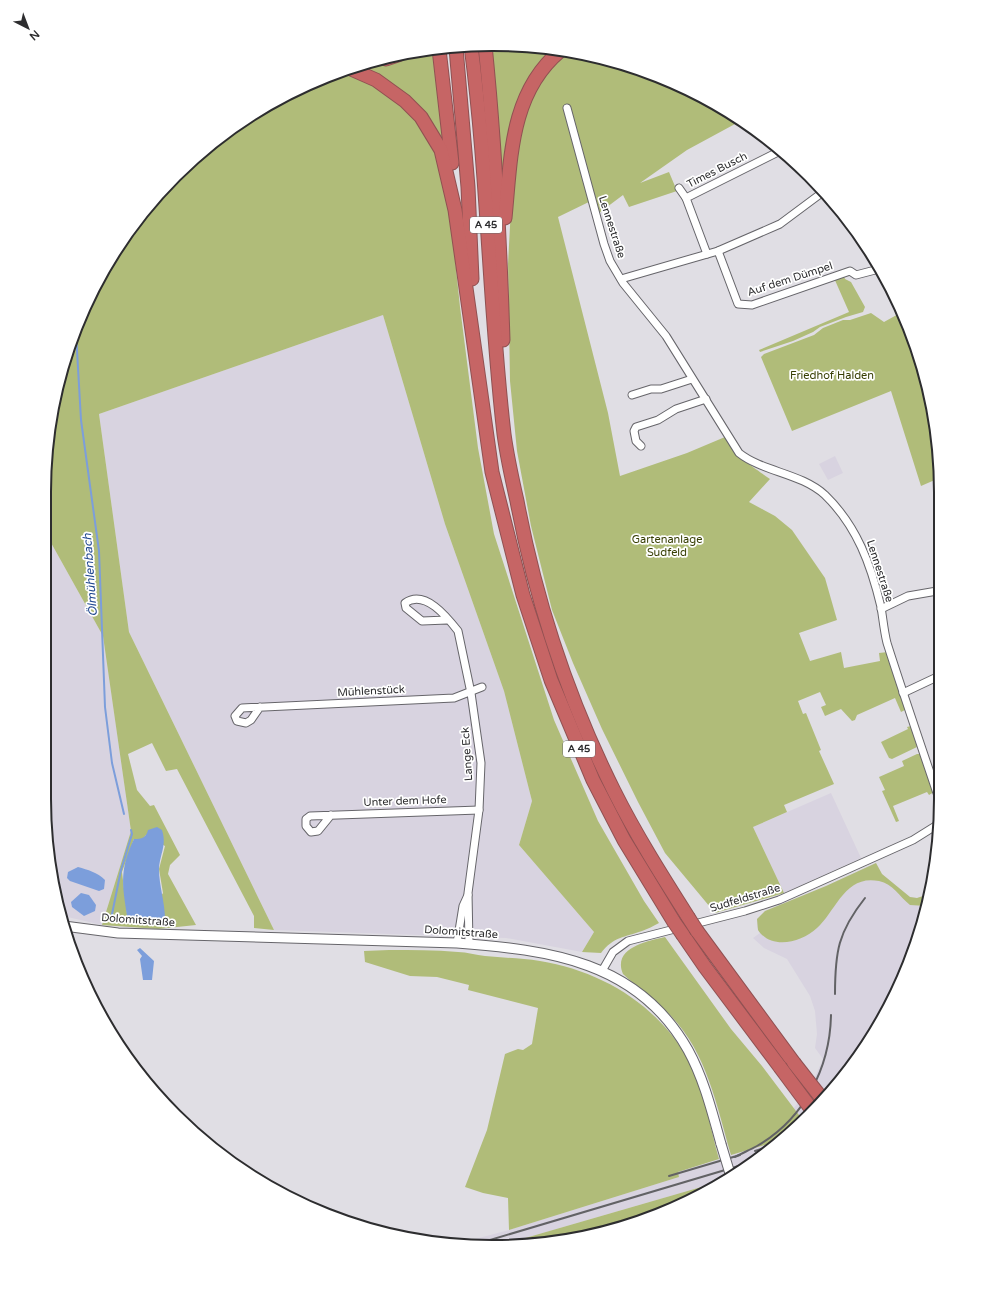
<svg xmlns="http://www.w3.org/2000/svg" width="985" height="1291" font-family="'Varela Round',sans-serif">
<rect width="100%" height="100%" fill="#e0dee4"/>
<g fill="#d8d3e0">
<path d="M383 315 445 524 504 691 532 801 519 845 594 932 582 952 506 938 274 930 129 632 99 414Z"/>
<path d="M835 456 843 473 828 480 819 464Z"/>
<path d="M45 532 103 636 131 831 102 925 59 915 44 798Z"/>
<path d="M831 793 861 858 784 893 753 827Z"/>
<path d="M876 863 882 874 910 897 917 898 929 894 917 943 881 1023 830 1094 794 1125 790 1113 811 1086 823 1059 815 1048 817 1034 815 1011 810 996 787 959 764 948 753 938 760 933 757 927V919L765 911 826 886Z"/>
<path d="M775 1142 742 1171 722 1181 501 1245 464 1242 509 1230 679 1177 678 1172Z"/>
</g>
<g fill="#b0bc79" fill-rule="evenodd">
<path d="M489 44 552 50C504 102 506 139 502 205Z"/>
<path d="M434 50 444 148 431 123 359 66 372 63 392 62 410 52Z"/>
<path d="M565 51 580 53 664 78 739 118 735 124 687 150 640 183 669 172 677 191 629 207 623 195 599 213 595 199 558 217 608 413 620 476 687 453 725 437C740 460 749 464 770 479L749 502 775 516 792 530 825 578 837 620 799 633 810 661 841 652 844 668 880 661 879 653 888 652 905 710 901 712 895 698 857 715 855 720 852 721 841 709 825 716 821 707 826 705 820 692 798 701 803 714 806 713 821 750 819 751 834 784 784 805 787 812 753 827 784 893 715 913 665 853 638 802 602 729 573 663 552 610 531 526 517 451 510 381 508 264 514 151 535 88Z"/>
<path d="M342 72 371 84 409 111 432 141 448 191 460 307 478 448 494 534 554 720 598 821 644 901 659 923C653 926 648 929 642 931 625 937 613 937 601 953L582 952 594 932 519 845 532 801 504 691 445 524 383 315 99 414 129 632 274 930 254 928V916L177 769 166 771 152 743 128 754 137 790 150 806 154 805 180 855 170 865 168 874 196 925 158 929 102 925 131 831 103 636 45 532V463L59 376 90 294 137 220 176 175 243 120 321 78ZM146 835 165 846 159 869 163 893 144 922H128L122 872 134 839H143Z"/>
<path d="M843 274 845 279 851 282 865 307 863 312 846 317 820 327 813 332 793 341 760 352 759 350 849 312 834 278Z"/>
<path d="M902 312 907 321 937 434V479L921 486 891 391 792 431 761 357 764 354 814 335 823 328 843 320H850L871 313 884 322Z"/>
<path d="M911 726 917 747 892 759 889 758 881 742 908 729 907 727Z"/>
<path d="M917 754H920L934 792 929 795 927 792 893 806 899 821 896 822 882 791 885 790 879 777 904 766 902 761Z"/>
<path d="M876 863 882 874 910 897 917 898 929 894 926 906 910 905C899 896 893 884 879 881 845 874 836 911 817 928 801 943 771 950 758 930L757 919 765 911 826 886Z"/>
<path d="M665 937 731 1029 762 1066 802 1119 775 1142 731 1155C717 1107 707 1053 671 1016 656 1000 638 988 623 974 612 948 647 941 665 937Z"/>
<path d="M389 950C412 950 435 950 458 952 467 952 476 955 485 956 503 958 522 958 540 961 602 971 660 1006 690 1063 705 1092 710 1128 719 1159L678 1172 679 1177 509 1230 508 1198 483 1193 465 1187 487 1130 505 1054 518 1049 523 1050 532 1044 538 1008 468 990 469 985 437 977 410 976 365 962 364 951Z"/>
<path d="M722 1181 637 1223 522 1246 501 1245Z"/>
</g>
<g fill="#7c9edb">
<path d="M157 827 162 830C167 846 160 853 159 869 159 886 165 902 165 919L158 924 146 925 144 922H128C123 888 118 872 134 839 142 839 146 838 148 830Z"/>
<path d="M78 867C88 870 97 872 105 880L104 889 99 891 70 881 67 878 68 872Z"/>
<path d="M81 893 89 895 96 905 95 911 84 916 72 907 71 902Z"/>
<path d="M140 948 154 961 152 980H143L140 959 142 956 137 950Z"/>
</g>
<g fill="none" stroke-linecap="round" stroke-linejoin="round">
<g stroke="#7c9edb" stroke-width="2">
<path d="M76 333 81 420 99 551 105 707 112 763 124 814"/>
<path d="M111 919 121 870 132 834 131 830"/>
</g>
<defs>
<g id="minor">
<path d="M567 108 604 244 610 261 623 283 666 336 739 453C763 472 801 473 825 495 857 526 871 565 881 607 883 619 884 631 887 643 903 693 920 743 937 793"/>
<path d="M679 188 686 198"/>
<path d="M718 251 738 304 752 305 850 271 856 275 879 269"/>
<path d="M707 254 686 198 780 151"/>
<path d="M621 279 718 251 780 224 823 192"/>
<path d="M632 395 651 389H661L692 379"/>
<path d="M641 446 636 441 634 431 636 427 658 420 676 409 706 399"/>
<path d="M881 609 908 596 937 591"/>
<path d="M447 620 422 621 406 608 405 603C425 589 447 617 458 631L471 693 481 763 479 810 468 893 469 944"/>
<path d="M903 693 937 677"/>
<path d="M260 707 251 720 246 723 237 721 235 716 242 708 454 698 482 687"/>
<path d="M331 815 318 831 311 832 306 826V819L310 816 479 810"/>
<path d="M457 943 463 906 468 895"/>
<path d="M602 971 613 952 628 941 745 911 779 900 913 840 937 825"/>
</g>
<path id="tertiary" d="M64 926 118 933 457 943C549 950 638 961 688 1050 704 1079 712 1112 721 1144"/>
<g id="motorway">
<path d="M485 45C495 143 500 242 503 340"/>
<path d="M471 46C488 175 489 305 504 434 507 456 512 479 517 501 536 602 568 699 614 791 636 835 662 876 688 917"/>
<path d="M456 48 468 187 472 279"/>
<path d="M439 49 452 163"/>
<path d="M386 59 398 55"/>
<path d="M351 69 376 80 405 101 421 117 441 150 455 210 492 472 523 595 551 680 593 780 624 840 674 922"/>
<path d="M505 218C511 158 510 93 560 51"/>
<path d="M697 931 794 1063"/>
<path d="M683 935 705 967 780 1067"/>
</g>
</defs>
<use href="#minor" stroke="#66656a" stroke-width="9"/>
<use href="#tertiary" stroke="#66656a" stroke-width="11"/>
<use href="#motorway" stroke="#905152" stroke-width="15"/>
<use href="#minor" stroke="#fff" stroke-width="7"/>
<use href="#tertiary" stroke="#fff" stroke-width="9"/>
<use href="#motorway" stroke="#c66565" stroke-width="13"/>
<g stroke="#626265" stroke-width="2">
<path d="M835 994C835 952 838 932 865 898"/>
<path d="M755 1151 770 1146"/>
<path d="M735 1157C742 1153 750 1150 757 1146 804 1119 830 1068 831 1015"/>
<path d="M669 1176 740 1155"/>
<path d="M480 1243 752 1162"/>
</g>
<defs>
<path id="tertiary-bridge" d="M721 1144 731 1177"/>
<g id="motorway-bridge">
<path d="M688 917 697 931"/>
<path d="M674 922 683 935"/>
<path d="M794 1063 823 1100"/>
<path d="M780 1067 812 1110"/>
</g>
</defs>
<use href="#tertiary-bridge" stroke="#66656a" stroke-width="11" stroke-linecap="butt"/>
<use href="#motorway-bridge" stroke="#905152" stroke-width="15" stroke-linecap="butt"/>
<use href="#tertiary-bridge" stroke="#fff" stroke-width="9"/>
<use href="#motorway-bridge" stroke="#c66565" stroke-width="13"/>
</g>
<g text-anchor="middle" dominant-baseline="central" stroke-width="3.5" stroke-linejoin="round" paint-order="stroke">
<g fill="#fff" stroke="#6c6c6d" stroke-width="1">
<rect x="470" y="217" width="32" height="16" rx="3"/>
<rect x="563" y="741" width="32" height="16" rx="3"/>
</g>
<g font-size="10" font-weight="bold" fill="#2d2d2f">
<text x="486" y="225">A 45</text>
<text x="579" y="749">A 45</text>
</g>
<g font-size="11" fill="#2d2d2f" stroke="#fff">
<text transform="translate(717 170) rotate(-27)">Times Busch</text>
<text transform="translate(612 227) rotate(72)">Lennestraße</text>
<text transform="translate(790 279) rotate(-18)">Auf dem Dümpel</text>
<text transform="translate(880 571) rotate(72)">Lennestraße</text>
<text transform="translate(371 691) rotate(-3)">Mühlenstück</text>
<text transform="translate(467 754) rotate(-94)">Lange Eck</text>
<text transform="translate(405 801) rotate(-2)">Unter dem Hofe</text>
<text transform="translate(745 898) rotate(-17)">Sudfeldstraße</text>
<text transform="translate(138 920) rotate(4)">Dolomitstraße</text>
<text transform="translate(461 932) rotate(4)">Dolomitstraße</text>
</g>
<g font-size="11" fill="#383f04" stroke="#fff">
<text x="832" y="375">Friedhof Halden</text>
<text x="667" y="539">Gartenanlage<tspan x="667" dy="13">Sudfeld</tspan></text>
</g>
<g font-size="12" font-style="italic" fill="#224991" stroke="#fff">
<text transform="translate(90 575) rotate(-94)">Ölmühlenbach</text>
</g>
</g>
<path d="M0 0H985V1291H0ZM492 51H493A441 441 0 0 1 934 492V799A441 441 0 0 1 493 1240H492A441 441 0 0 1 51 799V492A441 441 0 0 1 492 51Z" fill="#fff" fill-rule="evenodd"/>
<path fill="none" stroke="#2d2d2f" stroke-width="2" d="M492 51H493A441 441 0 0 1 934 492V799A441 441 0 0 1 493 1240H492A441 441 0 0 1 51 799V492A441 441 0 0 1 492 51Z"/>
<g transform="translate(28 28) rotate(138)" stroke="#ffffff" stroke-width="3" paint-order="stroke">
<path d="M0-3L7 15L0 10L-7 15Z" fill="#2d2d2f"/>
<text y="-6" font-size="11" font-weight="bold" text-anchor="middle" fill="#2d2d2f">N</text>
</g>
</svg>
